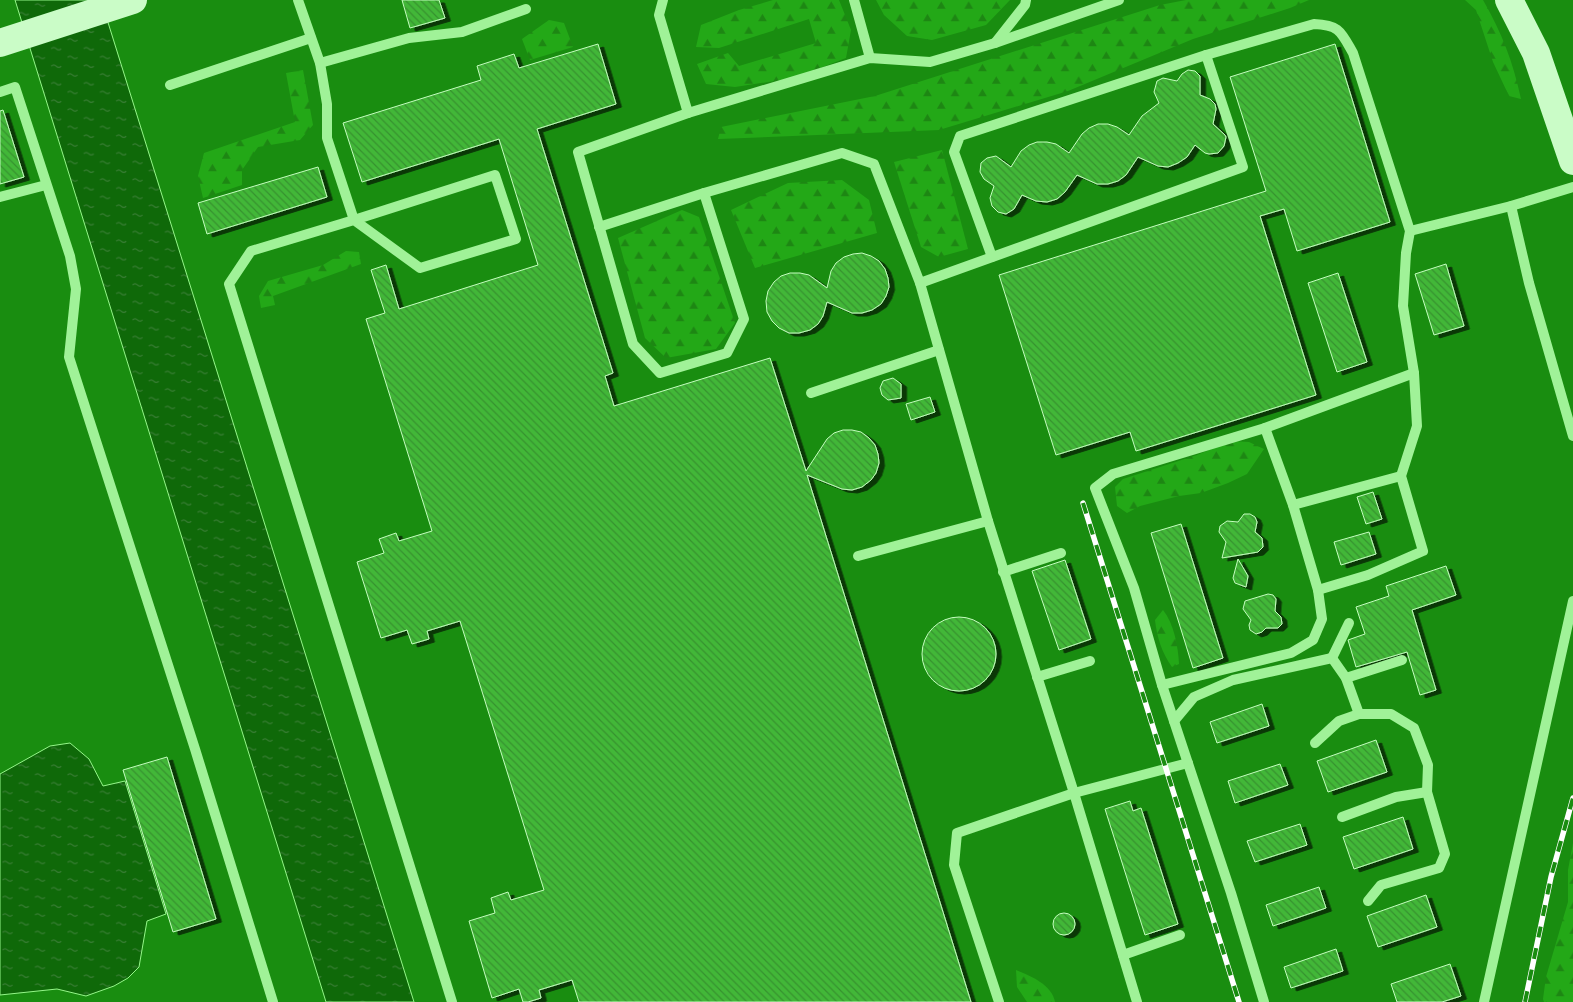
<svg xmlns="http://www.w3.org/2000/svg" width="1573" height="1002" font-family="'Fira Sans Condensed',sans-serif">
<defs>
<pattern id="forest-firs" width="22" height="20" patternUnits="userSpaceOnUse" patternTransform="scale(1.25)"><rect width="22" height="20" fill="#23a817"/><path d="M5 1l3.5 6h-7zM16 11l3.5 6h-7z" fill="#1d8713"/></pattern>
<pattern id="water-ripples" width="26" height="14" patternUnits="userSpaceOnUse" patternTransform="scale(1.25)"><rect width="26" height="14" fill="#0f6909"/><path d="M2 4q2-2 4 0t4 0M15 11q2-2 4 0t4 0" fill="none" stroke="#397d35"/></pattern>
<pattern id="building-back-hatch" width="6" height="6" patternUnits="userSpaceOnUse" patternTransform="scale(1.25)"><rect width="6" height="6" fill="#42b738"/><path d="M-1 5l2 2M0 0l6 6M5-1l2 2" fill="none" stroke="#36932e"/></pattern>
<filter id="shadow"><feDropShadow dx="5.5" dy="3" stdDeviation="0" flood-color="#0009"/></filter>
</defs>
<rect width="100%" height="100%" fill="#198d10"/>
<g fill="url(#forest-firs)">
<path d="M773 0H839L851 30 846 58 794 78 735 87 706 84 697 64 728 53 739 66 816 43 809 19 719 48 696 47 701 25 739 10Z"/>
<path d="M876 0H1010L986 25 932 40 907 36 884 15Z"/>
<path d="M1186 0H1309L1290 8 1193 39 1068 91 939 130 718 139 721 127 875 96 1160 5Z"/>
<path d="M1465 0H1483C1502 33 1513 62 1521 99L1509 96 1493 62 1476 10Z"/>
<path d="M549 20 564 23 573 47 530 60 522 39Z"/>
<path d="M303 70 313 125 300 140 258 147 242 170V185L203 198 198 176 204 153 295 122 286 73Z"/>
<path d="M942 150 968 249 939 257 921 247 894 162Z"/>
<path d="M842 180 869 200 877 233 755 268 731 210 788 183Z"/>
<path d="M682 210 699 217 735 323 716 349 666 358 645 338 618 238Z"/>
<path d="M346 251 359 252 361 264 273 296 275 305 261 308 259 296 268 281 323 265Z"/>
<path d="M1231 441 1249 442 1264 449 1247 474 1228 483 1201 493 1179 496 1140 506 1127 513 1117 506 1115 487 1123 479 1197 455Z"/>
<path d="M1163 610C1174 624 1178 646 1179 664L1172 667C1162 653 1157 638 1155 620Z"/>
<path d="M1573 843V1002H1544L1543 999 1546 977 1568 902V870Z"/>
<path d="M1016 970C1031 976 1052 985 1055 1002H1027L1017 987Z"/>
</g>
<g fill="url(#water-ripples)" stroke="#94f689">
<path d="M15 0H101L414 1002H326Z"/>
<path d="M70 743 89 759 103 786 125 781 166 914 147 921 139 967 128 978 114 986 86 996 57 989 0 995V774L50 746Z"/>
</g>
<g fill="url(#building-back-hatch)" stroke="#c4fdbf" filter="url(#shadow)">
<path d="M402 0H439L445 18 410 28Z"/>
<path d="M598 44 616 104 537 129 613 373 605 376 614 406 770 358 806 471 827 439 834 433 843 430H852L861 432 869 438 875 445 878 454 879 463 876 473 871 480 862 487 852 490 842 489 807 475 971 1002H579L572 980 539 990 541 998 528 1002H523L519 989 492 998 469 921 495 913 491 898 508 892 511 900 544 890 460 621 427 631 429 639 412 644 407 630 381 638 357 562 384 553 379 539 396 533 399 541 432 531 366 319 385 313 371 270 386 265 399 309 538 265 499 139 362 182 343 123 481 80 477 66 514 54 519 68Z"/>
<path d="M1335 44 1390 222 1297 251 1284 209 1260 216 1316 395 1136 451 1130 432 1056 455 999 275 1266 191 1230 77Z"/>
<path d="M1188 70 1195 71 1200 76V95L1210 99 1215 104 1216 109 1213 124 1225 135 1226 137 1224 146 1218 153 1209 154 1205 153 1195 145 1187 157 1178 163 1168 167 1158 166 1138 157 1126 175 1118 181 1108 184H1097L1077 175 1065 192 1057 199 1047 202 1036 201 1022 195 1014 209 1006 214 998 212 992 206 990 198 994 186 984 179 980 172 981 163 987 158 996 156 1011 167 1021 151 1029 145 1037 142H1047L1056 144 1069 153 1082 134 1089 128 1098 124H1108L1117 127 1129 135 1142 116 1159 103 1154 92 1157 81 1163 78 1177 81 1182 74Z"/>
<path d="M3 110 24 177 0 184V111Z"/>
<path d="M318 167 327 197 207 234 198 203Z"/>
<path d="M862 253 871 256 879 261 885 269 888 278 889 287 886 296 881 304 872 310 862 313H852L827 302 823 316 818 324 810 330 799 333H789L779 328 772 321 767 312 766 301 768 291 774 282 781 276 790 273H800L809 275 827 288 831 271 836 263 844 257 853 254Z"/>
<path d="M1446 264 1464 326 1434 335 1415 274Z"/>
<path d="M1338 273 1367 362 1337 372 1308 283Z"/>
<path d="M893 378 901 384V398L888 400 882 395 880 388 883 381Z"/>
<path d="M930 397 935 412 911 420 906 404Z"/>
<path d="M1373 492 1382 519 1366 524 1357 497Z"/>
<path d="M1244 514H1250L1255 517 1257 522 1255 532 1262 538 1263 547 1258 552 1222 558 1226 542 1219 532 1220 526 1227 521 1238 522Z"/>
<path d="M1181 524 1223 658 1193 668 1151 533Z"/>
<path d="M1369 532 1376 554 1341 565 1334 542Z"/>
<path d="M1238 559 1248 576 1246 587 1235 583 1233 578Z"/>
<path d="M1065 560 1091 639 1059 650 1032 571Z"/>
<path d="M1446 566 1456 595 1412 610 1436 690 1420 695 1407 652 1356 667 1348 640 1365 634 1356 607 1389 596 1386 586Z"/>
<path d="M1268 594 1273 595 1276 599 1275 611 1281 617 1282 624 1278 628H1266L1262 632 1256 634 1250 630 1249 625 1251 620 1243 609 1245 601Z"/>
<circle cx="959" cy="654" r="37"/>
<path d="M1262 704 1269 726 1217 743 1210 722Z"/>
<path d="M1376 740 1387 772 1328 792 1317 761Z"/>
<path d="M167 757 216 919 173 932 123 770Z"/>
<path d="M1280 764 1288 785 1235 803 1228 781Z"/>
<path d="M1130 801 1133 811 1141 808 1178 924 1145 935 1105 809Z"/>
<path d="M1403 817 1413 849 1354 869 1343 837Z"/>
<path d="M1300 824 1307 845 1255 862 1247 841Z"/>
<path d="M1319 887 1326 908 1273 926 1266 905Z"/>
<path d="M1426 895 1437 927 1378 947 1367 916Z"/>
<circle cx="1064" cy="924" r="11"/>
<path d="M1336 949 1343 971 1291 988 1284 967Z"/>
<path d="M1450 964 1461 996 1442 1002H1397L1391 984Z"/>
</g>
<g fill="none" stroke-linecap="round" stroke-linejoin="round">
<g stroke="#a0f298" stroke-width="10">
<path d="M298 0 320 63 327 104V138L354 220 420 268 516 239 495 175 354 220 251 251 229 284 452 1002"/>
<path d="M663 0 659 15 688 113 870 58 930 62 995 43 1119 0"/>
<path d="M854 0 870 58"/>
<path d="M995 43 1025 5 1026 0"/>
<path d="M320 63 409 38 462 32 526 9"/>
<path d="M170 85 311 38"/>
<path d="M0 92 15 87 70 256 76 289 69 357 195 749 273 1002"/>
<path d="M688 113 578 152 633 344 660 373 727 353 744 319 704 193"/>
<path d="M0 197 46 185"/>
<path d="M1511 206 1529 283 1573 436"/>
<path d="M599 227 704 193 842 153 874 164 920 283 988 521 1074 793 1137 1002"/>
<path d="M1410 231 1511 206 1573 187"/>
<path d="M992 257 954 152 960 136 1206 55 1314 24C1340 25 1341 32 1353 53L1410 231 1406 253 1403 306 1414 373 1417 426 1401 476 1423 551 1368 575 1318 590"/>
<path d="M920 283 1243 167 1206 55"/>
<path d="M811 393 939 350"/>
<path d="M1293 505 1401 476"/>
<path d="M858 556 988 521"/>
<path d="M1003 572 1061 553"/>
<path d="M1332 658 1349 623"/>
<path d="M1037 677 1090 661"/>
<path d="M1346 678 1402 660"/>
<path d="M1162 685 1291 653 1313 640 1322 619 1318 590 1293 505 1265 428"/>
<path d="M1174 721 1194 697 1233 680 1332 658 1346 678 1359 714"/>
<path d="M1315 743 1339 721 1359 714H1391L1414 728 1428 765 1427 792 1445 854 1439 868 1381 885 1368 901"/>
<path d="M1342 817 1396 797 1427 792"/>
<path d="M1123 955 1180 935"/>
<path d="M999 1002 954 865 957 833 1074 793 1188 763"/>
<path d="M1264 1002 1231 893 1162 685 1134 588 1095 488 1113 474 1265 428 1414 373"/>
<path d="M1484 1002 1573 601"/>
</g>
<g stroke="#cafcc7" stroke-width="28">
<path d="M1509 0 1536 53 1573 161"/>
<path d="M0 43 133 0"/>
</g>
<defs>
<g id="rail">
<path d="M1083 503 1239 1002"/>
<path d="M1525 1002 1551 877 1573 798"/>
</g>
</defs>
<use href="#rail" stroke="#fff" stroke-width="5.5"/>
<use href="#rail" stroke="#198d10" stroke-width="4" stroke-dasharray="11" stroke-linecap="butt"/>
</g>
</svg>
